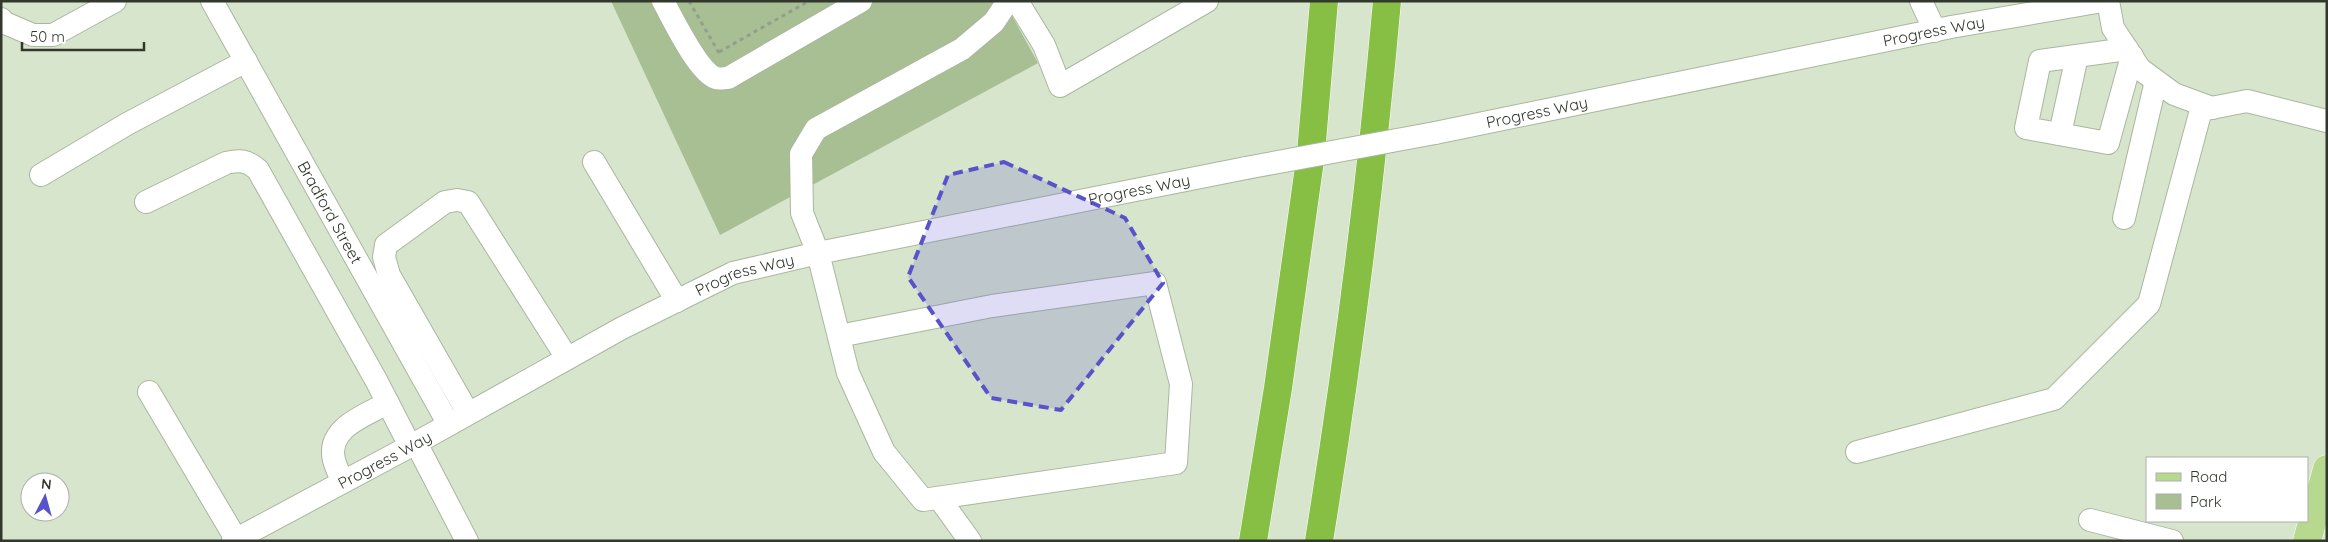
<svg xmlns="http://www.w3.org/2000/svg" width="2328" height="542" font-family="Quicksand,sans-serif">
<rect width="100%" height="100%" fill="#d7e5cc"/>
<path fill="#a7bf92" d="M611 1H1004L1038 63 720 235Z"/>
<g fill="none" stroke-linecap="round" stroke-linejoin="round">
<defs>
<g id="minor">
<path id="s1" d="M212 1 448 423"/>
<path d="M663 1C673 19 698 72 716 78 719 79 724 78 728 78L861 1"/>
<path d="M1017 1 1044 45 1060 86 1207 1"/>
<path d="M1921 1 1935 31"/>
<path d="M2108 1 2113 28 2140 69 2174 94 2212 108"/>
<path d="M1 19 5 23 33 35H53L115 1"/>
<path d="M2127 49 2040 61 2026 128 2108 143 2132 56"/>
<path id="s2" d="M1435 133 1951 27 2103 1"/>
<path d="M2060 134 2077 56"/>
<path d="M594 162 677 301"/>
<path d="M41 175 127 124 246 61"/>
<path d="M146 202 226 163C240 160 247 160 258 170L376 380 410 446"/>
<path d="M2124 218 2156 81"/>
<path d="M839 336 992 306 1155 283 1181 384 1176 463 923 500 884 452 848 373 818 253 802 213 801 154 816 129 962 49 994 22 1008 1"/>
<path d="M149 392 236 539"/>
<path d="M468 413 389 275 384 257 386 245 445 202 457 200 468 202 567 358"/>
<path d="M416 443 467 541"/>
<path d="M1857 452 2054 399 2149 304 2201 110 2247 101 2327 121"/>
<path d="M343 482C340 475 336 468 334 460 326 428 366 415 388 403"/>
<path d="M939 498 970 541"/>
<path d="M2090 520 2172 541"/>
<path id="s3" d="M233 541 416 443 622 328 733 273 818 253 1246 168"/>
</g>
<path id="major" d="M2307 541 2327 469"/>
<g id="highway">
<path d="M1253 541 1278 388 1311 153 1324 1"/>
<path d="M1319 541C1348 362 1371 182 1387 1"/>
</g>
</defs>
<use href="#minor" stroke="#aab79f" stroke-width="24"/>
<use href="#major" stroke="#fff" stroke-width="29"/>
<use href="#highway" stroke="#fff" stroke-width="29"/>
<g stroke="#949e8c" stroke-width="3" stroke-dasharray="4 4" stroke-linecap="butt">
<path d="M689 1 719 53"/>
<path d="M719 52 809 1"/>
</g>
<use href="#minor" stroke="#fff" stroke-width="22"/>
<use href="#major" stroke="#b7d98f" stroke-width="28"/>
<use href="#highway" stroke="#87bf45" stroke-width="28"/>
<defs>
<path id="minor-bridge" d="M1246 168 1435 133"/>
</defs>
<use href="#minor-bridge" stroke="#aab79f" stroke-width="24" stroke-linecap="butt"/>
<use href="#minor-bridge" stroke="#fff" stroke-width="22"/>
</g>
<path fill="#5953cb" fill-opacity="0.2" stroke="#5953cb" stroke-width="4" stroke-dasharray="10 6" stroke-linejoin="round" d="M1004 162 1125 218 1163 283 1061 410 991 398 908 277 948 175Z"/>
<g text-anchor="middle" dominant-baseline="central" stroke-width="5" stroke-linejoin="round" paint-order="stroke">
<g font-size="16" fill="#32382e" stroke="#fff">
<text stroke="none"><textPath href="#s2" startOffset="509">Progress Way</textPath></text>
<text stroke="none"><textPath href="#s2" startOffset="104">Progress Way</textPath></text>
<text stroke="none"><textPath href="#s3" startOffset="982">Progress Way</textPath></text>
<text stroke="none"><textPath href="#s1" startOffset="242">Bradford Street</textPath></text>
<text stroke="none"><textPath href="#s3" startOffset="578">Progress Way</textPath></text>
<text stroke="none"><textPath href="#s3" startOffset="172">Progress Way</textPath></text>
</g>
</g>
<rect width="2328" height="542" fill="none" stroke="#32382e" stroke-width="5"/>
<rect x="2146" y="457" width="162" height="65" fill="#ffffff" stroke="#adafab"/>
<rect x="2156" y="473" width="25" height="8" fill="#b7d98f" stroke="#adafab"/>
<text x="2190" y="482" font-size="15" fill="#32382e">Road</text>
<rect x="2156" y="494" width="25" height="15" fill="#a7bf92" stroke="#adafab"/>
<text x="2190" y="507" font-size="15" fill="#32382e">Park</text>
<g transform="translate(45 497) rotate(6)"><circle r="24" fill="#ffffff" stroke="#adafab"/>
<path d="M0-4L9 19L0 12L-9 19Z" fill="#5953cb"/>
<text y="-8" font-size="14" font-weight="bold" text-anchor="middle" fill="#32382e">N</text>
</g>
<path d="M22 42v8h122v-8" fill="none" stroke="#32382e" stroke-width="2.5"/>
<text x="30" y="42" font-size="15" fill="#32382e" stroke="#ffffff" stroke-width="4" paint-order="stroke">50 m</text>
</svg>
